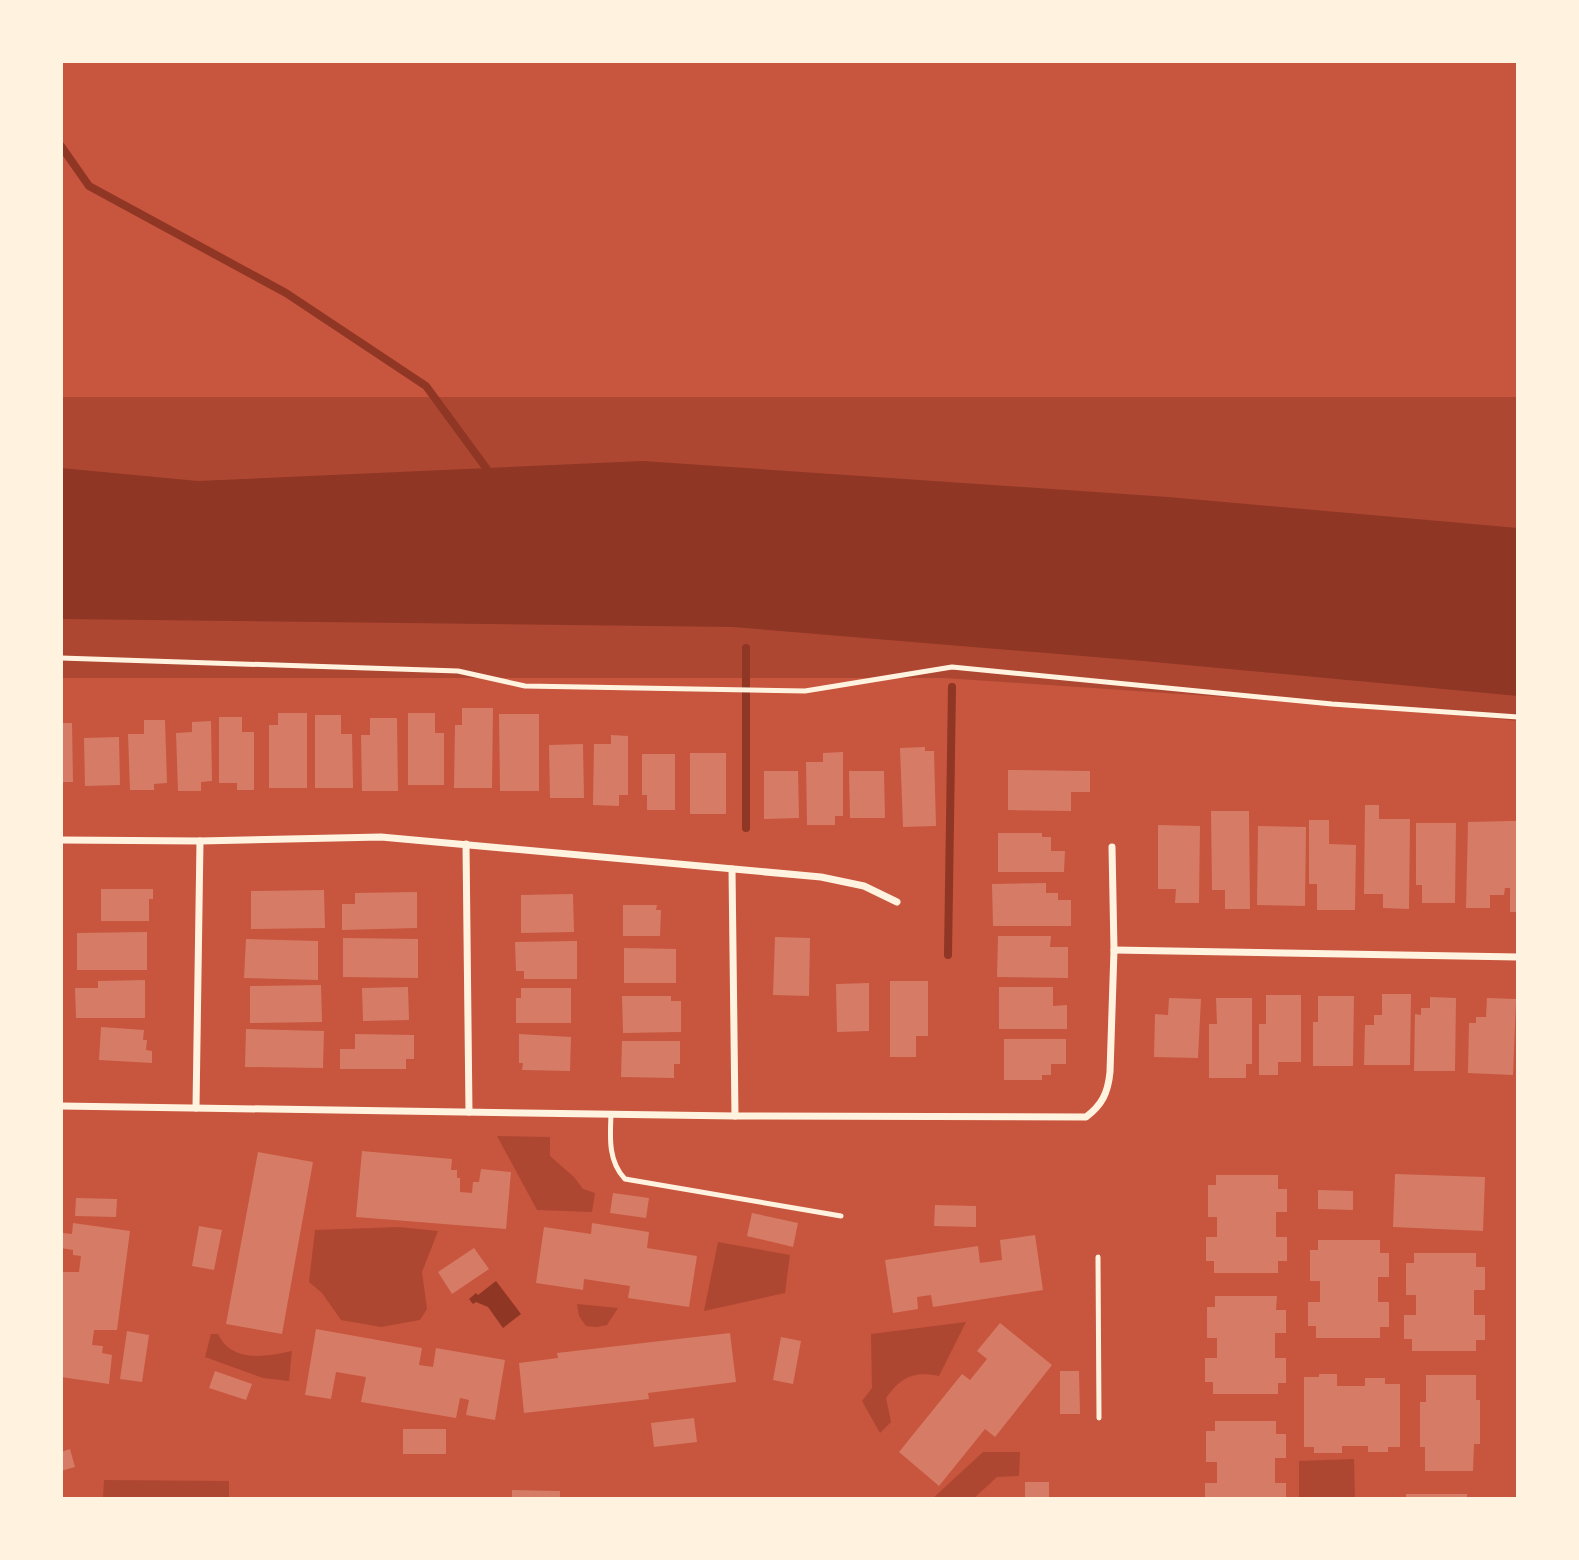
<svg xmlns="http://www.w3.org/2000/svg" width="1579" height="1560" font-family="'Sofia Sans Condensed',sans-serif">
<rect width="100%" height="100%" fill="#c8553d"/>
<g fill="#ae4732">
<path d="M61 397H1518V721L1403 709 944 678H61Z"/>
<path d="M497 1136 550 1137V1156L574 1177 583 1189 595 1193 592 1212 537 1210Z"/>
<path d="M399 1227 438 1231 422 1272 427 1309 420 1320 381 1327 341 1320 322 1293 309 1282 315 1230Z"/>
<path d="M718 1242 790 1255 785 1293 704 1311Z"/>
<path d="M577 1304 618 1308 607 1325 597 1327 586 1326 579 1316Z"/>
<path d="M966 1322 939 1376C913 1371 901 1377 886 1398L891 1422 880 1433 862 1401 872 1388 871 1334Z"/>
<path d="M211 1334H218C232 1363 265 1357 292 1351L289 1381 263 1378 205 1357Z"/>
<path d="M983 1452H1020L1019 1476 997 1477 973 1499H932Z"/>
<path d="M1354 1459 1355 1499H1299V1461Z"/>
<path d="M104 1480 229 1481V1499H103Z"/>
</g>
<g fill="#8f3625">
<path d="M643 461 1168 497 1518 528V696L1143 661 733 627 61 619V468L198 481Z"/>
<path d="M496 1281 521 1314 503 1328 488 1307 476 1302 473 1304 469 1299 476 1293 478 1295Z"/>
</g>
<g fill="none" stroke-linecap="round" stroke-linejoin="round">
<g stroke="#8f3625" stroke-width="8">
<path d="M61 146 89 186 286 293 426 386 492 476"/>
<path d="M746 828V648"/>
<path d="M948 955 952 687"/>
</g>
</g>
<g fill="#d67c66">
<path d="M462 708H493L492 788H454L455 725H462Z"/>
<path d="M278 713H307V788H269V725H278Z"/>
<path d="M408 713H435V733H444V785H408Z"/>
<path d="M499 714H539V791H500Z"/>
<path d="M315 715H341V734H352L353 788H315Z"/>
<path d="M219 717H242V732H254V790H237V783H219Z"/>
<path d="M370 718H397L398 791H362L361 735H370Z"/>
<path d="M144 720H165L167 783 154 784V790H130L128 734H144Z"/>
<path d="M211 721 212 781 201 782V791H178L176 733 192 732V722Z"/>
<path d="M61 723H72L73 782H61Z"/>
<path d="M611 735 628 736V795H619V806L593 805 594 744H611Z"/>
<path d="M119 737 120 785 85 786 84 738Z"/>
<path d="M583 744 584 798H550L549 745Z"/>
<path d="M925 747V751H934L936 826 903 827 900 748Z"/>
<path d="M843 752V816H835V825H807L806 762H823V753Z"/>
<rect x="690" y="753" width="36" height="61"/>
<path d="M642 754H675V810H647V795H642Z"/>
<path d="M1008 770 1090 771V792H1071V811L1008 810Z"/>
<path d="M764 771H798L799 818 764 819Z"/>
<path d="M849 771H884L885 818H850Z"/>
<path d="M1365 805H1379V819H1410L1409 909 1383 908V894H1364Z"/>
<path d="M1211 811H1249L1250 909H1225V890H1212Z"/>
<path d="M1309 820H1329V844L1356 845 1355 910H1317V884H1309Z"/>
<path d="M1511 821H1518V912H1510V888H1505L1504 895H1490V908H1466L1468 822Z"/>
<path d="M1416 823H1456L1455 903H1422V885H1416Z"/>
<path d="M1158 825 1200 826 1199 903H1175L1176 889H1158Z"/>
<path d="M1258 826 1306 827 1305 906 1257 905Z"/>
<path d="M998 833H1042V837H1051V851H1065L1064 872H998Z"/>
<path d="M1046 883V893H1058V900H1071V926H993L992 884Z"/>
<path d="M101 889H153V899H149V921H101Z"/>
<path d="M324 890 325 928 251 929V891Z"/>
<path d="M417 892V928L342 930V904H355V893Z"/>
<path d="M573 894 574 932 521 933V895Z"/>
<path d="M623 905H657L656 910H661L660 936H623Z"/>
<path d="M147 932V970H77V933Z"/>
<path d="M998 936H1051L1050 947H1068V978L997 977Z"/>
<path d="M775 937 810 938 809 996 773 995Z"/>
<path d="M343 938 418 939V978L343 977Z"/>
<path d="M246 939 318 941V980L244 978Z"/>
<path d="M577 941V979H524V971H516L515 942Z"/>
<path d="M624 948 676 949V983H624Z"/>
<path d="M145 980V1018H76L75 988H98V981Z"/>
<path d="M890 981H928V1036H916V1057H890Z"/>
<path d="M869 983V1031L837 1032 836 984Z"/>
<path d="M321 985 322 1022 250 1023V986Z"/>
<path d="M408 987 409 1020 363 1021 362 988Z"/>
<path d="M999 987H1053V1006L1067 1005V1029H999Z"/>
<path d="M521 988H571V1023H516V998H521Z"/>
<path d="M1382 994H1411L1410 1065H1364L1365 1025H1374V1015H1382Z"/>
<path d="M1266 995H1301V1062H1278V1075H1259V1024H1266Z"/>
<path d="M622 996H671V1001H681V1032L623 1033Z"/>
<path d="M1318 996H1354L1353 1066H1313V1022H1318Z"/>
<path d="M1430 997 1456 998 1455 1071H1414L1415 1014 1421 1015V1008H1430Z"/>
<path d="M1169 998 1201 999 1198 1058 1154 1057 1155 1014 1168 1015Z"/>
<path d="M1216 998H1252V1064H1246V1078H1209V1024H1217Z"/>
<path d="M1487 998 1516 999 1513 1075 1468 1073 1469 1023H1476V1017H1486Z"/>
<path d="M101 1027 144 1030 143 1040H147L146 1050 152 1051V1063L99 1060Z"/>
<path d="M246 1029 324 1031 323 1068 245 1067Z"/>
<path d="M355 1034 414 1035V1059H406V1069H340V1049H355Z"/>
<path d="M519 1034 571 1037 570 1071 522 1070 523 1063H519Z"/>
<path d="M1004 1039H1066V1064H1051V1075H1042V1080H1004Z"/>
<path d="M622 1041H680V1064H674V1078L621 1077Z"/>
<path d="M362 1151 452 1159 451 1170H457V1178H460V1192L472 1193 473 1182H479L481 1169 511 1172 506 1229 356 1217Z"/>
<path d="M258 1152 313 1162 282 1334 226 1324Z"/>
<path d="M1395 1174 1485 1177 1483 1231 1393 1227Z"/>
<path d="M1216 1175H1278V1189H1287V1212H1276V1237H1287V1261H1278V1273H1214V1261H1206V1237H1217V1217H1208V1185H1216Z"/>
<path d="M1318 1190 1353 1191V1210L1318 1209Z"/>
<path d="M613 1193 649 1198 646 1218 610 1213Z"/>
<path d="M76 1198 117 1199 116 1217 75 1216Z"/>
<path d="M935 1205 976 1206V1227L934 1226Z"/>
<path d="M752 1213 798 1223 793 1247 747 1236Z"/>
<path d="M73 1223 130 1231 117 1330H94L92 1345 103 1346 102 1353 112 1355 109 1384 61 1377V1272H79L81 1256 73 1255V1250L61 1248 63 1233 72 1234Z"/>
<path d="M592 1223 649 1232 647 1248 697 1256 689 1307 628 1298 630 1286 584 1279 583 1290 536 1283 544 1227 591 1234Z"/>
<path d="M199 1226 222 1230 214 1270 192 1266Z"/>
<path d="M1035 1235 1043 1290 933 1307 931 1295 917 1297 918 1309 893 1313 885 1260 978 1246 980 1263 1002 1260 1000 1240Z"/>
<path d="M1318 1240H1380V1253H1389V1277H1378V1302H1389V1327H1380V1338H1316V1326H1308V1302H1320V1281H1310V1250H1318Z"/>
<path d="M474 1248 489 1269 452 1294 438 1272Z"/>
<path d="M1414 1253H1476V1267H1485V1290H1474V1315H1485V1340H1476V1351H1412V1339H1404V1315H1416V1295H1406V1263H1414Z"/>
<path d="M1215 1296H1277L1276 1310H1286V1333H1275V1358H1286V1383H1278V1394H1213V1382H1205V1358H1217V1338H1207V1307H1215Z"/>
<path d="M1000 1323 1052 1365 995 1437 985 1429 939 1486 899 1452 962 1374 970 1380 987 1359 977 1351Z"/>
<path d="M316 1329 422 1348 419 1365 433 1367 436 1348 505 1360 495 1420 466 1415 469 1400 460 1398 456 1418 361 1402 366 1377 336 1372 331 1399 305 1395Z"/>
<path d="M127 1331 149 1335 142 1382 120 1379Z"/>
<path d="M730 1333 736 1382 648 1393 649 1399 524 1413 519 1363 558 1358 557 1353Z"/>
<path d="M781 1337 801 1341 793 1384 773 1380Z"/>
<path d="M215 1371 252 1384 246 1400 209 1388Z"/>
<path d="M1060 1371H1079L1080 1414H1060Z"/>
<path d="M1319 1374H1337V1386H1365V1378H1385V1384H1400V1447H1388V1452H1368V1446H1342V1453H1314V1447H1304V1377H1319Z"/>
<path d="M1426 1375H1476V1400H1480V1444H1474L1473 1471H1425V1447H1420V1402H1426Z"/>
<path d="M694 1418 697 1442 654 1447 651 1423Z"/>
<path d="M1215 1421H1276V1434H1286V1458H1275V1483H1286V1499H1205V1483H1217V1462H1206V1431H1215Z"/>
<rect x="403" y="1429" width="43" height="25"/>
<path d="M70 1449 75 1467 61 1471V1452Z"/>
<rect x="1025" y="1482" width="24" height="17"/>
<path d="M512 1490 560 1491V1499H512Z"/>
<rect x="1406" y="1494" width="61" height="5"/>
</g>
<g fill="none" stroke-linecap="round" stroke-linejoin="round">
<g stroke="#fff3e0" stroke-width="5">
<path d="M61 658 458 671 525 686 805 691 952 667 1332 704 1518 717"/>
<path d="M611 1115C610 1137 608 1161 625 1179L841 1216"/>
<path d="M1098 1257 1099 1418"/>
</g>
<g stroke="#fff3e0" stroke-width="7">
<path d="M61 840 200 841 381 837 821 877 864 886 897 902"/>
<path d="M466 844 469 1112"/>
<path d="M732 869 735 1116"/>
<path d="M1114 950 1518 957"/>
<path d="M61 1106 735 1116 1086 1117C1102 1105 1108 1093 1110 1072L1114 950 1112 847"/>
<path d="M196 1108 200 841"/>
</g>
</g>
<rect width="1579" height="1560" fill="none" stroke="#fff3e0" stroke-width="126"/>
</svg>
